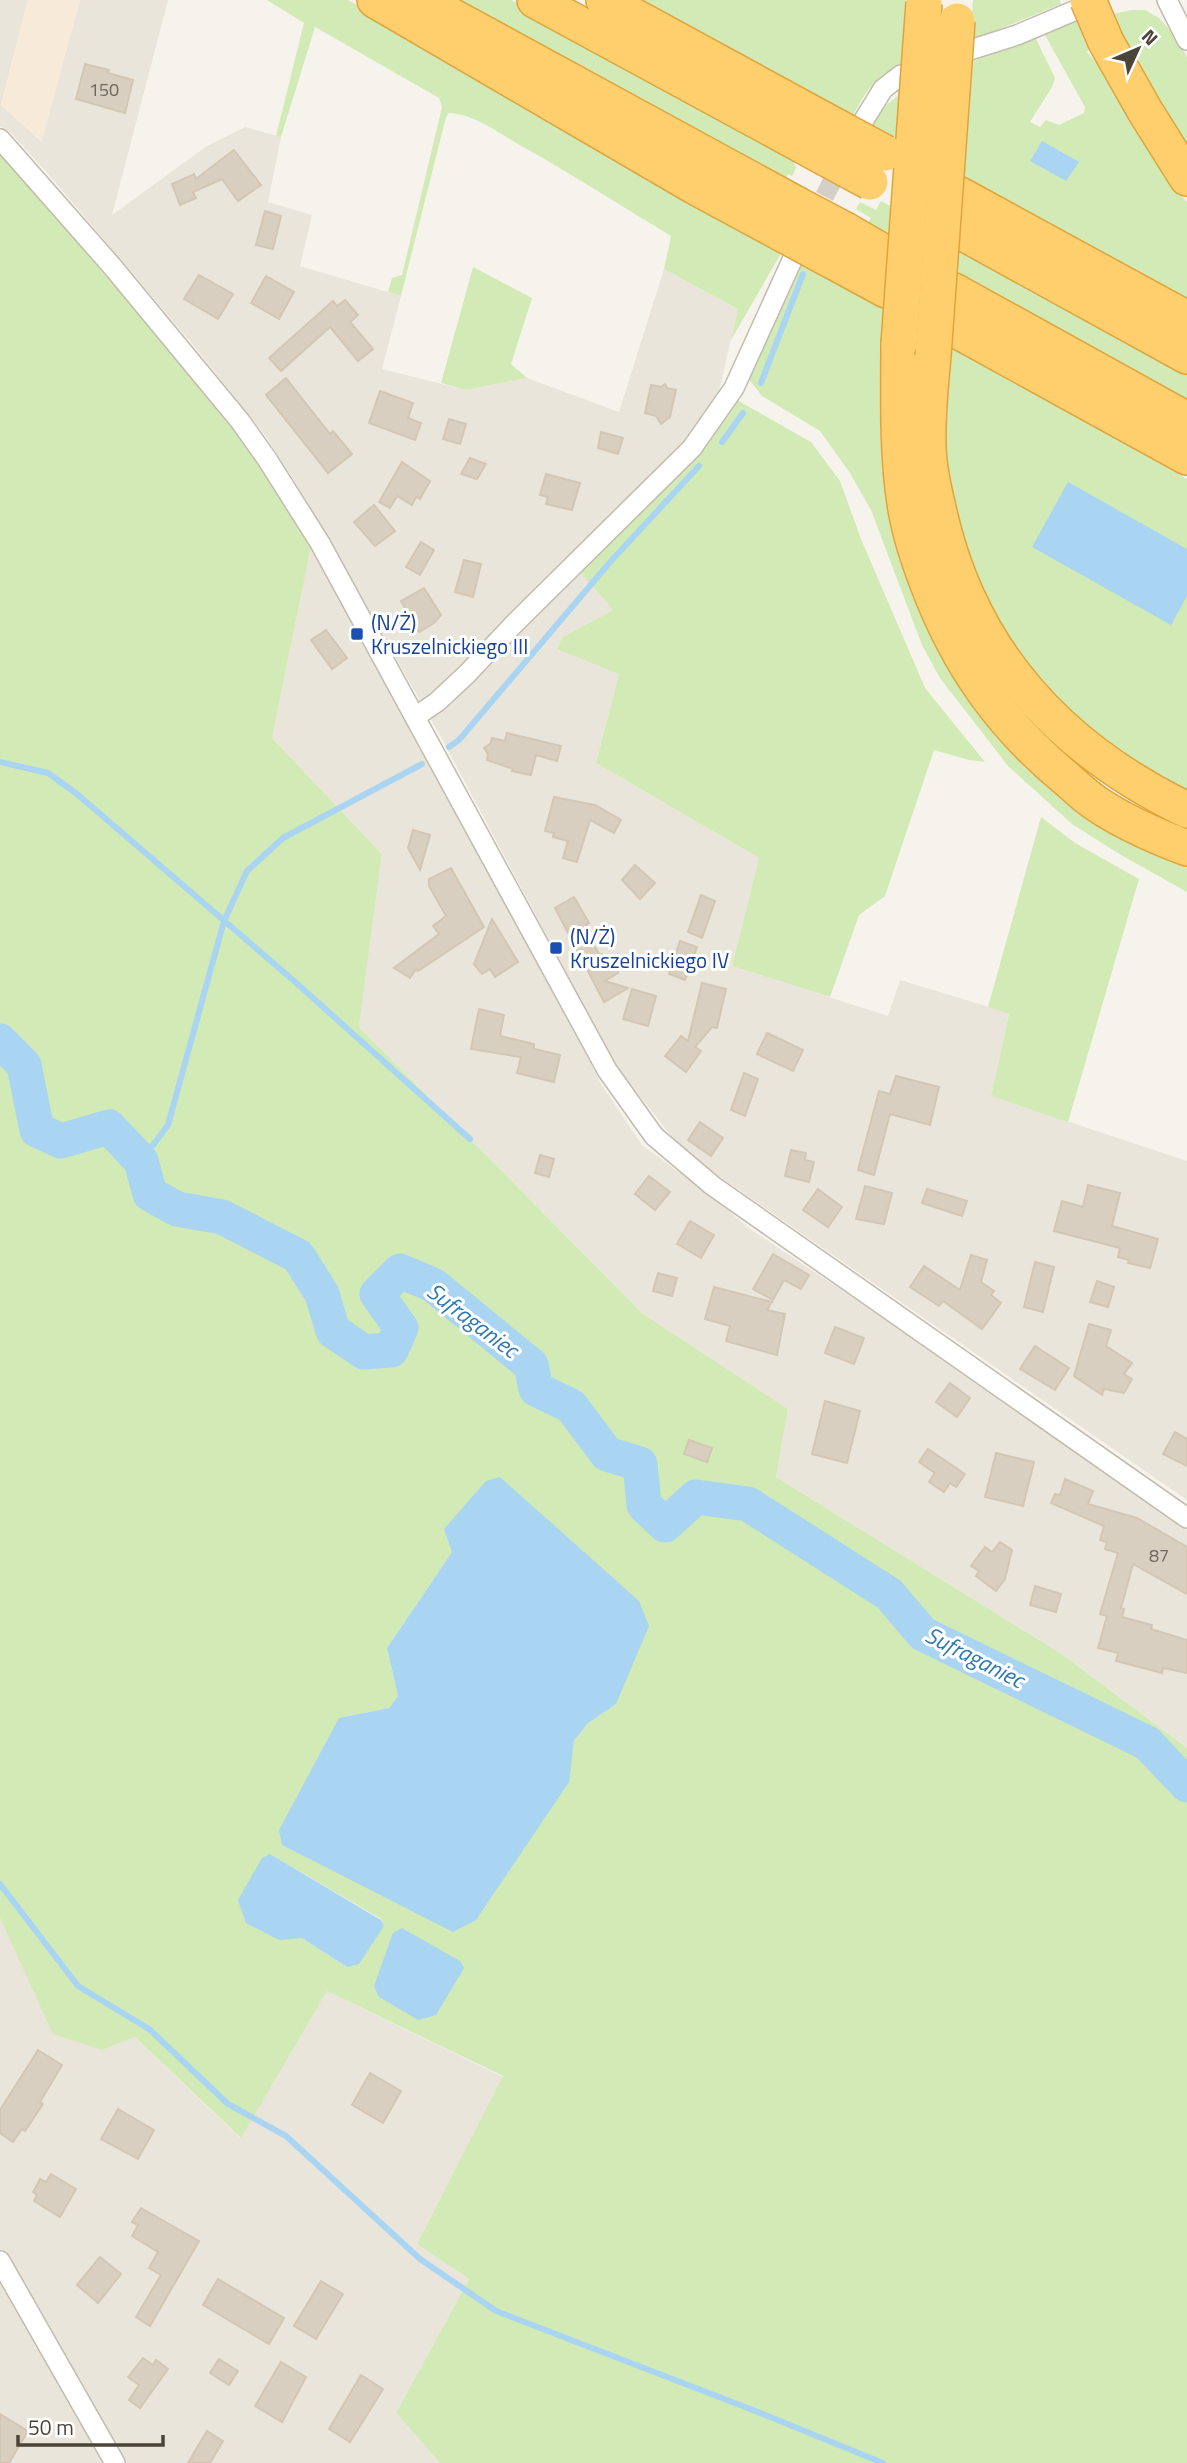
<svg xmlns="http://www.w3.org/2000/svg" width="1187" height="2463" font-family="'Titillium Web',sans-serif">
<rect width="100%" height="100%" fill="#f6f3ec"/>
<g fill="#eae5da">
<path d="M0 0H28L1 105 41 141 80 0H168L112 215 207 146 245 127 281 137 268 202 312 215 300 266 401 296 382 369 466 390 527 378 619 412 664 269 738 309 706 447 580 570 613 610 563 637 619 674 596 763 759 858 732 966 888 1016 900 980 1009 1013 991 1096 1187 1161V1500L684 1152 616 1066 441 737 294 480 265 435 194 346 50 176 10 132 0 126Z"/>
<path d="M311 547 549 982 600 1082 642 1145 706 1192 750 1229 1063 1438 1187 1530V1748L1063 1655 776 1477 788 1409 642 1313 359 1027 382 854 272 738Z"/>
<path d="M0 1918 18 1956 102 2050 135 2037 240 2138 327 1991 503 2077 417 2244 469 2279 396 2413 440 2463H0Z"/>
</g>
<path fill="#f7ead8" d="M28 0H80L42 141 1 105Z"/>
<g fill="#d2eab5" fill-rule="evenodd">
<path d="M267 0H348L548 117 783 250 731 340 738 309 664 269 671 236C620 205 570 173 518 144 497 132 474 114 449 113L446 117 401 296 388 292 392 278 402 275 442 107 439 98 315 27 281 137 276 136 304 23Z"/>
<path d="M447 0H511L791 153 796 168 792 176 788 174 783 184Z"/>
<path d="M624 0H907L902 64C875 76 865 92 852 118Z"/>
<path d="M973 0H1060L1061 4 970 41Z"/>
<path d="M1131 10H1145L1159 18 1176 37 1187 57V149L1149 85 1113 14Z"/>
<path d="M1080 20 1092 43 1087 52 1103 70 1176 189 1187 202V309L961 187 969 63 1035 37 1055 78 1052 87 1030 122 1040 127 1046 120 1059 125 1084 113 1085 107 1045 35Z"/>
<path d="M900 94 897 142 870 128 885 106Z"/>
<path d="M0 154 54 213 103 273 160 336 227 420 270 480 311 547 272 738 382 854 359 1027 642 1313 788 1409 776 1477 1063 1655 1187 1748V2463H440L396 2413 469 2279 417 2244 503 2076 327 1991 241 2138 135 2037 102 2050 53 2034 0 1918ZM452 1552 616 1704 587 1724 574 1741 568 1782 339 1718 389 1708 398 1696 387 1648ZM270 1854 381 1919 384 1926 347 1967 302 1938Z"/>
<path d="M881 201 892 207 889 239 866 227 871 218 856 209 860 202 876 210Z"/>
<path d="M957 248 1187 373V406L955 279Z"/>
<path d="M802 261 885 307C881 367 876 429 885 488 901 609 967 728 1066 802 1103 830 1144 851 1187 868V892L1121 855 1072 824 1008 766 940 678 922 645 871 510 850 473 820 431 762 396 747 377Z"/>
<path d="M473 267 532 298 511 364 527 378 466 390 441 383Z"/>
<path d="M950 339 1002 368 1106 434 1187 479V800L1077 729 1007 642 958 538 943 461Z"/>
<path d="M737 400 811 442 840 481 861 539 925 688 985 762 969 760 934 750 885 896 859 915 830 997 732 966 759 858 596 763 619 674 557 649 563 637 613 610 579 570 706 447Z"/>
<path d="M1041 817 1075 843 1139 879 1068 1122 991 1096 1009 1014 988 1007Z"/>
</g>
<g fill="#a9d4f2">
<path d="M1042 141 1079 162 1066 181 1030 161Z"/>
<path d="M1068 482 1187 549V596L1171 625 1032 547Z"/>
<path d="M500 1477 639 1601 649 1626 616 1704 587 1724 574 1741 569 1782 476 1920 453 1932 282 1845 279 1830 339 1718 389 1708 398 1696 387 1648 452 1552 444 1529 486 1481Z"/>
<path d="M270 1854 381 1920 384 1926 359 1964 347 1967 302 1938 279 1940 246 1923 238 1900 262 1858Z"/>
<path d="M402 1928 460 1961 464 1968 436 2015 418 2020 379 1997 374 1986 393 1933Z"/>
</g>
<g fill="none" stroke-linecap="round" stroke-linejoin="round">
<g stroke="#a9d4f2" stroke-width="6">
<path d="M761 383 803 274"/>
<path d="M722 442 743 413"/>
<path d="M449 747 459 740 611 561 699 466"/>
<path d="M0 762 48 773 77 794 293 980 470 1139"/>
<path d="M141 1161 168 1125 224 921 247 871 283 838 422 764"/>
<path d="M0 1884 78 1986 149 2029 228 2104 286 2136 420 2259 496 2311 758 2412 883 2463"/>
</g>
<path stroke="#a9d4f2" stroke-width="35" d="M0 1041 24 1065 37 1130 61 1141 109 1127 141 1161 150 1194 177 1209 222 1217 298 1256 322 1294 333 1331 364 1352 391 1350 401 1328 377 1294 400 1271 433 1285 531 1365 536 1389 571 1406 607 1454 640 1464 644 1505 665 1525 696 1497 748 1504 889 1594 923 1634 1147 1743 1187 1785"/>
</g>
<g fill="#d8cfc1" stroke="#d3c7b4" stroke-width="2">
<path d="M85 64 109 70 108 73 133 80 125 113 76 99Z"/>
<path d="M234 150 261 185 238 201 222 179 193 192 196 198 180 205 172 184 194 174 196 179Z"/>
<path d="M265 211 281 216 273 249 256 245Z"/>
<path d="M199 275 233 294 218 319 184 299Z"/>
<path d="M266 276 294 292 279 319 251 303Z"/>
<path d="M345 300 358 315 350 322 373 349 358 361 330 327 281 371 269 358 333 301 337 306Z"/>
<path d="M286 378 330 434 333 431 352 454 328 473 266 395Z"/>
<path d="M665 384 667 388 676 390 670 417 661 424 656 416 645 413 651 385 661 387Z"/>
<path d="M380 391 413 403 408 418 421 423 415 440 369 423Z"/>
<path d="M449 419 466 424 460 444 443 439Z"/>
<path d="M601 432 623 438 618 454 598 448Z"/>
<path d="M470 458 486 464 477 479 461 474Z"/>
<path d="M402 462 430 481 420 499 416 497 412 505 397 496 390 508 379 502Z"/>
<path d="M546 474 580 483 572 510 546 504 548 497 540 495Z"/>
<path d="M374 505 395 531 375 546 354 522Z"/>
<path d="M421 542 434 550 420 575 406 567Z"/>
<path d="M464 560 481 564 473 597 455 592Z"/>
<path d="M424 588 441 615 434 623 419 632 401 601Z"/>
<path d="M326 630 347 658 332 669 311 640Z"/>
<path d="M507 733 561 746 557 761 536 755 531 775 512 771 513 769 487 760 488 754 484 748 490 744 492 738 505 741Z"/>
<path d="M554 797 595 805 621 820 614 833 590 820 577 862 563 858 568 841 553 837 554 833 545 831Z"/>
<path d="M413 830 430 835 420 870 408 848Z"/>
<path d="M635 865 655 883 640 899 622 880Z"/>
<path d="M451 868 484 927 418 971 416 969 410 978 394 968 439 934 433 926 446 916 429 886V879Z"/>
<path d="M701 895 715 901 702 938 688 932Z"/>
<path d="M574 897 589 923 586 924 588 928 584 930 600 955 602 954 606 961 614 960 618 967V973L605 981 628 988 604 1002 555 908Z"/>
<path d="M492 919 518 962 495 977 490 969 482 974 474 964Z"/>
<path d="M680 941 697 947 685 980 669 974Z"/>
<path d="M702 983 726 989 717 1028 712 1027 695 1047 701 1051 686 1072 665 1056 681 1036 688 1041Z"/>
<path d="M632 989 656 996 648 1026 623 1019Z"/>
<path d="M479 1009 504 1015 500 1036 534 1044V1049L560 1055 554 1082 517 1073 521 1057 471 1049Z"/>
<path d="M767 1033 803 1050 793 1071 757 1054Z"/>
<path d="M744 1073 758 1079 745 1116 731 1110Z"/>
<path d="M896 1076 939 1087 930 1125 890 1114 874 1175 858 1170 879 1091 890 1094Z"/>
<path d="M700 1122 723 1138 711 1156 688 1140Z"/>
<path d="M791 1150 806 1153 805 1160 814 1162 809 1182 785 1176Z"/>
<path d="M540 1155 554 1159 549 1177 535 1173Z"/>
<path d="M649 1176 670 1192 655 1210 635 1194Z"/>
<path d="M1088 1185 1120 1193 1112 1226 1158 1239 1150 1268 1128 1263 1129 1260 1118 1257 1120 1248 1054 1231 1062 1201 1083 1207Z"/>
<path d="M865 1186 892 1193 884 1224 856 1219Z"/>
<path d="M818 1189 842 1207 828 1227 803 1210Z"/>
<path d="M927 1189 967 1201 962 1216 922 1203Z"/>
<path d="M690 1221 714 1235 701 1258 677 1244Z"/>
<path d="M773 1254 809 1275 801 1289 784 1280 773 1300 753 1289Z"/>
<path d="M971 1255 987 1260 981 1282 994 1291 991 1295 1001 1303 982 1329 943 1301 939 1306 910 1287 924 1266 960 1290Z"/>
<path d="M1035 1262 1054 1267 1043 1312 1024 1307Z"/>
<path d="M658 1273 677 1278 672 1296 653 1291Z"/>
<path d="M1097 1281 1114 1287 1108 1307 1090 1302Z"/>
<path d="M714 1287 772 1302 767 1310 785 1314 777 1355 726 1341 730 1326 705 1319Z"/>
<path d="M1089 1324 1111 1330 1106 1346 1132 1363 1124 1374 1132 1379 1124 1393 1104 1389 1102 1395 1074 1376Z"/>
<path d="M835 1327 864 1338 854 1364 825 1353Z"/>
<path d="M1035 1346 1069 1368 1055 1390 1020 1369Z"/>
<path d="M950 1383 970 1398 957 1417 936 1402Z"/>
<path d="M825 1401 860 1411 847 1463 812 1454Z"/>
<path d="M1175 1432 1187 1439V1466L1163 1454Z"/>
<path d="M689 1440 712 1448 707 1462 684 1454Z"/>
<path d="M928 1449 965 1474 956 1487 950 1483 944 1492 929 1482 935 1473 919 1462Z"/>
<path d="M996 1453 1034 1462 1023 1506 985 1497Z"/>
<path d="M1065 1479 1093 1491 1088 1504 1137 1518 1187 1547V1594L1133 1564 1121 1608 1124 1609 1122 1617 1152 1625 1151 1629 1187 1640V1673L1163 1668 1162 1673 1116 1661 1118 1653 1098 1648 1107 1616 1100 1614 1118 1553 1105 1549 1107 1542 1100 1540 1104 1526 1051 1503 1055 1494 1060 1495Z"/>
<path d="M1000 1542 1012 1550 1005 1579 996 1591 976 1576 979 1571 971 1566 985 1547 992 1552Z"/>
<path d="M1035 1586 1061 1594 1056 1612 1030 1605Z"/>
<path d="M38 2050 62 2065 40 2102 43 2104 25 2131 22 2129 13 2142 0 2133V2110Z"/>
<path d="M370 2073 401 2091 383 2123 352 2105Z"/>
<path d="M118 2109 154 2130 138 2159 101 2139Z"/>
<path d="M51 2174 76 2189 60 2217 34 2201 37 2195 33 2192 40 2179 46 2182Z"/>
<path d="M141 2208 199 2241 150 2326 136 2317 161 2275 149 2268 158 2252 132 2236 138 2225 132 2222Z"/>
<path d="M100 2257 121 2274 98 2303 77 2285Z"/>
<path d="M218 2279 284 2318 269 2344 203 2305Z"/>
<path d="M321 2281 343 2294 316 2339 294 2326Z"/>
<path d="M143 2358 153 2365 156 2360 168 2369 140 2408 129 2400 139 2385 128 2377Z"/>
<path d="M219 2359 238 2371 229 2385 210 2373Z"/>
<path d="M281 2362 306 2377 282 2422 255 2406Z"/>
<path d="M361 2375 383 2389 350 2442 329 2429Z"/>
<path d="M0 2414 28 2431 9 2463H0Z"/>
<path d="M207 2431 223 2441 210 2463H188Z"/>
</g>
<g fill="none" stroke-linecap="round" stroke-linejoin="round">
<path stroke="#d4d0c8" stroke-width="19" stroke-dasharray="19 10" stroke-linecap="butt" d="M811 222 844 159"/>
<defs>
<g id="street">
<path d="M1167 0 1187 40"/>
<path d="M970 50 1017 35 1076 10"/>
<path d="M862 123 883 89 901 75"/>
<path d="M0 139 111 265 240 421 267 459 320 543 607 1070 654 1136 713 1186 1187 1518"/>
<path d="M415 717 437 702 467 674 514 624 692 448 734 388 794 256"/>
<path d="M0 2261 115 2463"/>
</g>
<g id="highway">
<path d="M375 0 694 186 781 233"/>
<path d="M422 0 796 204"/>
<path d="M535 0 822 156"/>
<path d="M604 0 837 127"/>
<path d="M1106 42 1145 111 1187 178"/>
<path d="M960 195 1187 319"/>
<path d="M845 230 888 255"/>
<path d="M958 230 1187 356"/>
<path d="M829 259 886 290"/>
<path d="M954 291 1187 420"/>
<path d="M951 327 1187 457"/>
<path d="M899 344C899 397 897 450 905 503 909 531 918 558 928 584 958 664 1002 726 1068 780 1077 788 1086 797 1097 804 1122 821 1158 837 1187 848"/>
<path d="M933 356C930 387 927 416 928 447 929 473 936 500 942 525 976 659 1065 751 1187 810"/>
</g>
</defs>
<use href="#street" stroke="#c2bbae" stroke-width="22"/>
<use href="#highway" stroke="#e0a43c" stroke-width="38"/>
<use href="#street" stroke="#fff" stroke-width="19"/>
<use href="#highway" stroke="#ffcf6e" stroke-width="35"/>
<defs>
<g id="highway-bridge">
<path d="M1088 0 1106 42"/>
<path d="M837 127 885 153"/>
<path d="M822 156 870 182"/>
<path d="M796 204 845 230"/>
<path d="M781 233 829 259"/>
<path d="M899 344 924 3"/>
<path d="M933 356 957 21"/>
</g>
</defs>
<use href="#highway-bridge" stroke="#e0a43c" stroke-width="38" stroke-linecap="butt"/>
<use href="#highway-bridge" stroke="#ffcf6e" stroke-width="35"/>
</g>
<g fill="#1a4fb4" stroke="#fff" stroke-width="2.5">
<rect x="350" y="627" width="14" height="14" rx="3.5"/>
<rect x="549" y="941" width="14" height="14" rx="3.5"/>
</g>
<g text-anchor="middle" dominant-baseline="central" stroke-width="6" stroke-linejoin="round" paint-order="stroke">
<g font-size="18" fill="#6e675b">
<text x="104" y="89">150</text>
<text x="1159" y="1555">87</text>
</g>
<g font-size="21" fill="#164399" stroke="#fff" text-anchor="start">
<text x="371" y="622">(N/Ż)<tspan x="371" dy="24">Kruszelnickiego III</tspan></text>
<text x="570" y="936">(N/Ż)<tspan x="570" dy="24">Kruszelnickiego IV</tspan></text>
</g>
<g font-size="23" font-style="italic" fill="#2e7ab2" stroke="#fff">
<text transform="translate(473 1320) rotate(37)">Sufraganiec</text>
<text transform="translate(975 1657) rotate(27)">Sufraganiec</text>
</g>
</g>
<g transform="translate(1138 49) rotate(46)" stroke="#ffffff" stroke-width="5" paint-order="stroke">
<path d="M0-5L12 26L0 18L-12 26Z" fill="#4b4439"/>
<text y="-10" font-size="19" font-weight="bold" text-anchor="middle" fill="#4b4439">N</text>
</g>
<path d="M18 2435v10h145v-10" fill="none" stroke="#4b4439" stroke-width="3.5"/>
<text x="28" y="2435" font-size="21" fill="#4b4439" stroke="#ffffff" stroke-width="5" paint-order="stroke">50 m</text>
</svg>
